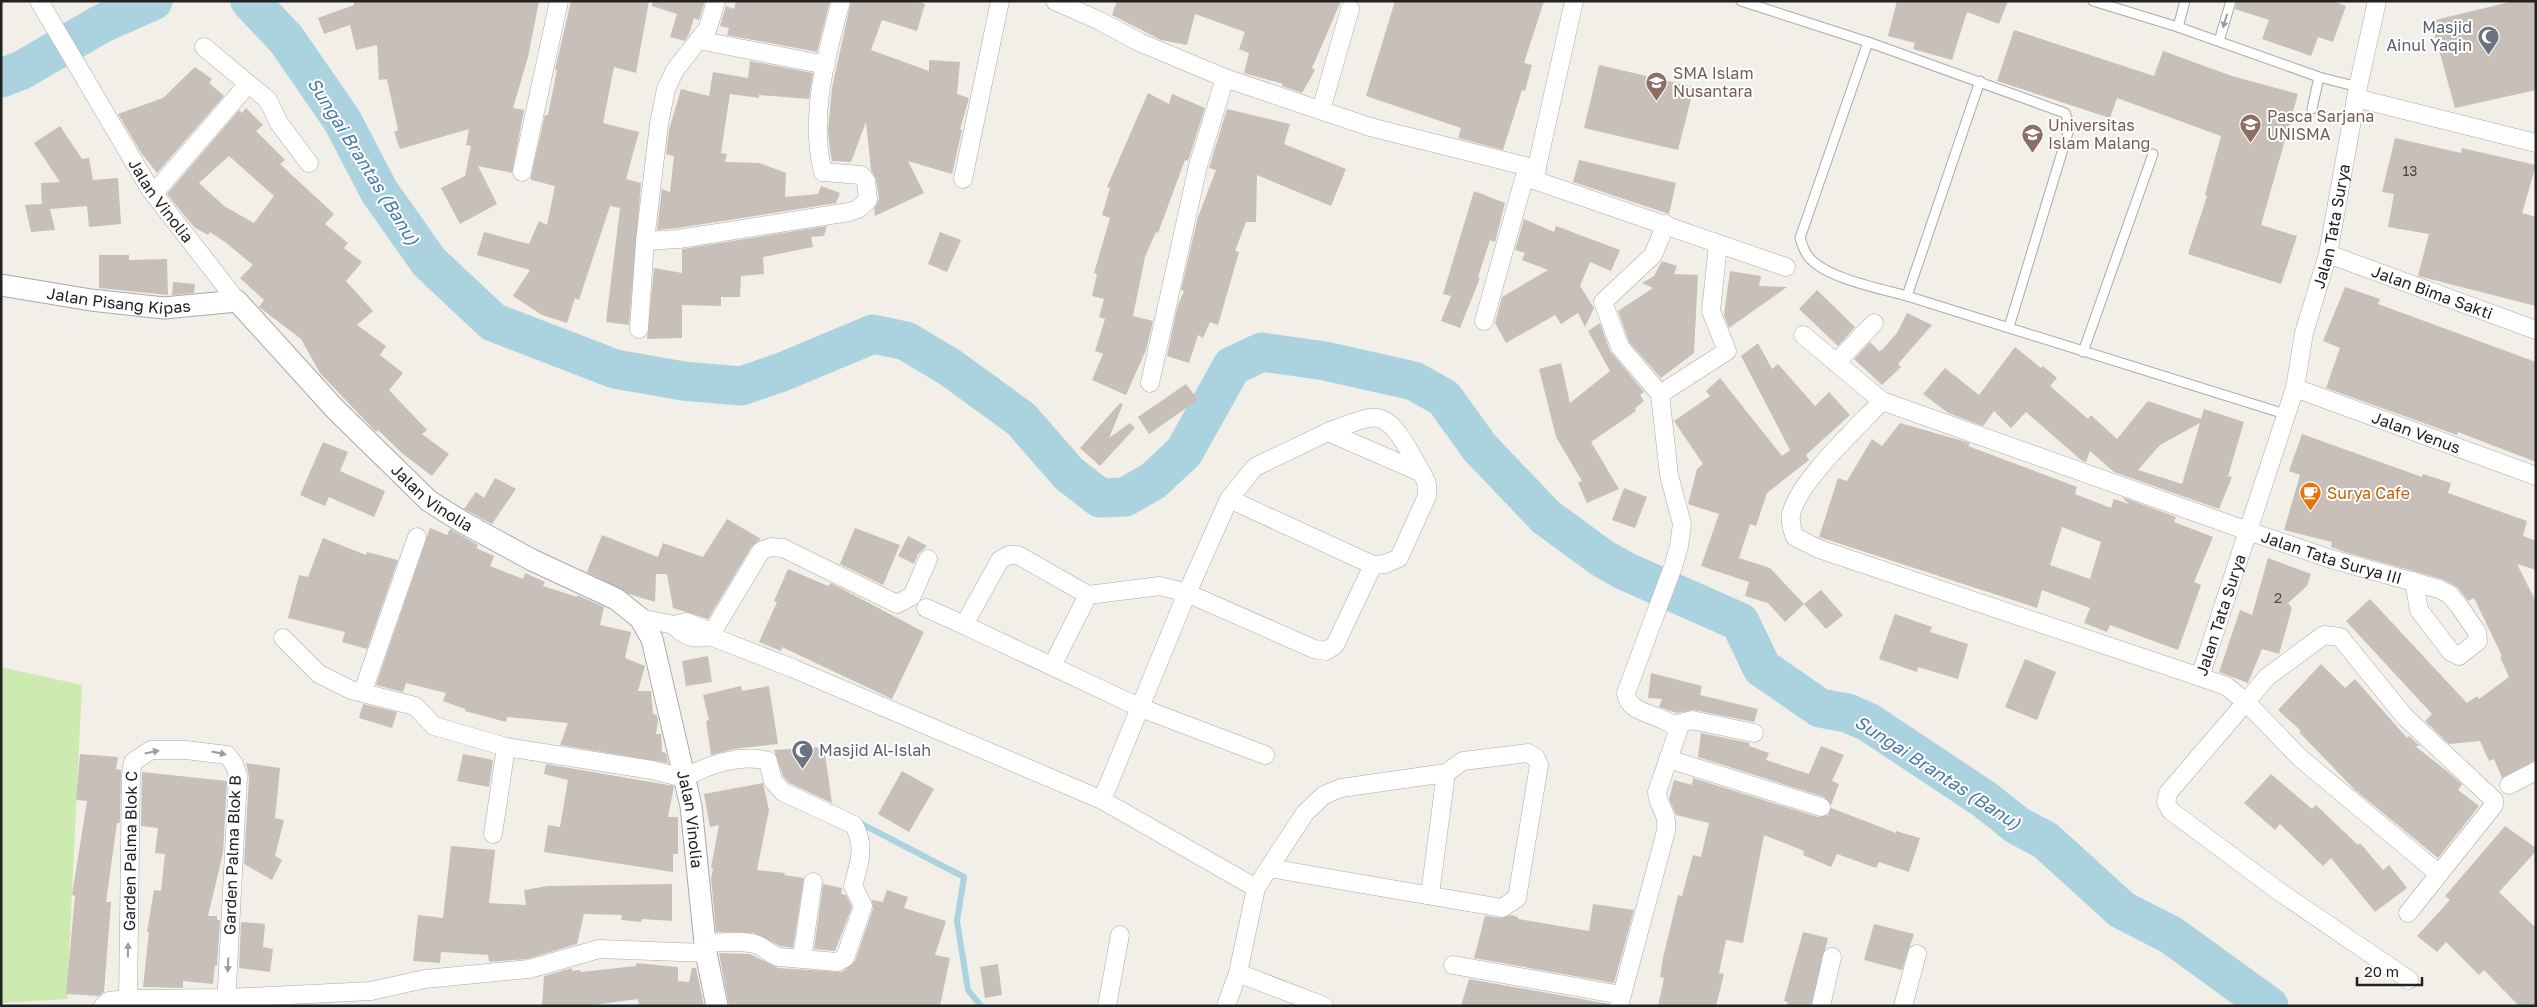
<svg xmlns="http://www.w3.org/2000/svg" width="2537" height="1007" font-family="'Golos Text',sans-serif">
<rect width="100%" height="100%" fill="#f2efe9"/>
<path fill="#cdebb0" d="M1 667 82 685 67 999 1 1003Z"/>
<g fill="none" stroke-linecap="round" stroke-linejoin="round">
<path stroke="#aad3df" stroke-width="6" d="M856 821 964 877 957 921 968 990 981 1006"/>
<g stroke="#aad3df" stroke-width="39">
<path d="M250 1 286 39 342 120 379 191 429 262 493 322 615 369 683 381 741 386 782 372 873 334 906 341 951 368 1021 419 1069 474 1100 498 1125 497 1153 481 1184 452 1232 366 1262 352 1325 361 1414 381 1444 398 1480 448 1546 517 1602 558 1625 571 1740 622 1762 668 1820 708 1847 713 1868 722 1984 799 2018 826 2045 840 2122 910 2171 935 2269 1006"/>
<path d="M1 78 22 70 101 24 153 1"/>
</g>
</g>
<g fill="#c7bfb8" fill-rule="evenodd">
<path d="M354 1H539L528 57 513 108 524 110 512 173 478 166 497 204 460 224 441 188 465 176 471 146 466 145 469 129 400 149 394 132 398 130 387 79 379 80 377 45 356 50 350 25 324 34 318 18 354 5Z"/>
<path d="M571 1H649L636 73 614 67 603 123 639 132 626 179 641 183 629 325 606 322 620 208 610 206 579 300 575 298 567 323 542 315 513 296 530 270 477 255 484 232 529 244 539 221 547 225 555 186 531 180V176L545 115H548L557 70H555Z"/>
<path d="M652 1H705L699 20 694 18 689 34 685 41 670 37 677 14 652 6Z"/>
<path d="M736 1H830L817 52 727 35 729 28 720 26 726 6 734 9Z"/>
<path d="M851 1H915L925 4 917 31 882 20 871 50 929 71V60L960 62 957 94 969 98 960 129 962 130 952 174 908 161 924 193 875 216 874 209 879 199 876 179 871 170 866 122 851 162 832 161 830 150 828 130 832 88Z"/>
<path d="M1117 1H1341L1312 68 1315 70 1302 93 1282 86 1283 84 1244 73 1249 53 1239 49 1245 32 1195 14 1187 45 1161 40 1112 15Z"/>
<path d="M1395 1H1544L1524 63 1532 65 1525 91 1522 90 1503 150 1458 138 1461 128 1366 96Z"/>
<path d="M1897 1H2008L1999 24 1967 12 1952 60 1913 49 1915 43 1888 36Z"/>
<path d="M2237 1H2333L2346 6 2333 42 2318 37 2311 56 2262 39 2269 20 2235 9Z"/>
<path d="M2514 1H2536V90L2455 108 2431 21Z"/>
<path d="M2014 30 2154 76 2163 51 2232 76 2298 94 2261 225 2297 236 2281 284 2188 254 2207 196 2205 195 2221 136 2117 98 2110 118 1997 81Z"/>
<path d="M750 61 813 73 809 99 759 95V98L730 94 721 153 727 154 725 162 759 163 786 173 785 197 818 194 821 186 840 193 836 203 678 228 657 230 662 189 670 192 674 156 666 154 669 130 681 89 709 96 713 72 748 78Z"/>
<path d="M1599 65 1694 87 1678 150 1584 128Z"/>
<path d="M195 67 212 79 209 83 224 96 157 173 142 154 118 114 163 98Z"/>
<path d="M1148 93 1169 104 1172 94 1205 108 1188 161 1185 160 1158 233 1156 232 1145 257 1133 316 1153 321 1146 350 1126 395 1092 380 1103 354 1095 351 1105 319 1099 317 1104 299 1092 296 1097 274 1094 273 1110 218 1102 215 1110 188 1107 187Z"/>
<path d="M246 108 263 125 256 131 285 160 280 164 334 214 325 224 348 243 344 248 362 262 346 281 373 311 357 325 386 346 380 355 403 373 389 390 427 430 422 434 449 454 432 476 403 454 378 430 376 432 320 373 301 339 259 307 264 300 240 278 253 265 225 242 210 232 208 235 194 227 167 194 239 110 242 113ZM229 156 274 196 254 223 224 206 199 183Z"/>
<path d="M1227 109 1290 124 1284 144 1346 169 1331 206 1257 175 1256 222H1246L1235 251 1239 252 1218 325 1210 322 1203 338 1198 335 1189 363 1167 356 1177 308 1184 291 1181 290 1198 217 1216 170 1209 168Z"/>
<path d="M60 126 82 159 89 158 93 180 118 178 121 224 89 227 87 206 50 209 55 230 31 232 25 205 42 204 41 183 60 182 34 143Z"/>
<path d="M2395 138 2461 153 2462 148 2536 165 2522 213 2536 217V306L2418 276 2429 234 2388 227 2394 194 2382 192Z"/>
<path d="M1579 160 1676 183 1669 214 1573 182Z"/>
<path d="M1474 191 1505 203 1495 242 1490 240 1478 277 1480 278 1460 328 1441 321 1451 296 1443 294Z"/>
<path d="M1524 219 1554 232 1556 226 1620 250 1611 271 1590 262 1580 286 1594 308 1585 327 1578 313 1561 324 1555 315 1506 343 1495 323 1502 297 1548 270 1522 260 1525 253 1515 250Z"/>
<path d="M827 226 824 236 811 237 813 247 763 257 764 274 741 276 740 297H721V306L682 305V338L647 339 654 268 682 273V249Z"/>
<path d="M940 232 961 240 947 272 928 264Z"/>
<path d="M99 255H129V260L167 259 168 295 99 288Z"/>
<path d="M1662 261 1677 266 1674 274 1698 275 1694 353 1661 378 1629 342 1618 311 1653 288 1642 283 1654 276Z"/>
<path d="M1730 271 1761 276 1759 286 1787 287 1729 328 1724 315Z"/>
<path d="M173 282 195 284 194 293 172 295Z"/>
<path d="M2345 287 2380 299 2378 304 2536 362V462L2458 432 2457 435 2326 388 2340 348 2323 341Z"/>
<path d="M1817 290 1855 327 1838 346 1799 309Z"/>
<path d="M1907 313 1932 325 1898 364 1901 367 1882 385 1854 359 1870 342 1879 351 1882 350 1897 333Z"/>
<path d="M1600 323 1610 351 1644 392 1640 395 1644 401 1635 408 1636 411 1591 442 1619 489 1587 503 1578 483 1582 481 1556 437 1539 369 1561 363 1570 403 1610 371 1588 331Z"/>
<path d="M1758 343 1772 369 1778 364 1815 406 1829 392 1850 415 1806 455 1809 460 1767 493 1756 526 1750 524 1739 558 1770 568 1804 604 1785 622 1768 603 1745 596 1749 582 1701 566 1719 514 1688 504 1697 469 1703 464 1674 421 1710 396 1706 391 1720 378 1782 456 1790 450 1741 356Z"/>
<path d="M2015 347 2041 368 2043 366 2057 378 2050 386 2088 419 2091 415 2117 439 2148 401 2201 419 2204 409 2244 422 2228 476 2232 477 2219 509 2114 472 2090 451 2086 462 2081 460 2026 412 2011 428 1994 411 1983 426 1948 413 1923 394 1945 368 1979 395ZM2200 423 2182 484 2138 470 2160 445Z"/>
<path d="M1186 384 1198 400 1149 434 1138 417Z"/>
<path d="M1120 403 1123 404 1109 438 1130 423 1135 428 1100 466 1080 448Z"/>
<path d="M1900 423 1970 443 1968 446 2077 487 2075 494 2111 508 2114 499 2129 504 2122 497 2176 517 2174 522 2213 537 2194 582 2201 585 2178 650 2110 625 2107 632 2084 623 2090 608 2042 590 2037 608 1819 537 1838 478 1847 481 1872 439 1882 446ZM2062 527 2101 542 2090 579 2050 565Z"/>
<path d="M2302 434 2422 477 2423 474 2451 483 2448 493 2527 521 2523 536 2536 541V570L2517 564 2536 602V760L2502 778 2494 759 2489 761 2480 741 2449 744 2425 721 2432 714 2346 621 2370 599 2467 703 2477 696 2479 699 2509 677 2500 657 2502 656 2474 598 2468 601 2457 587 2442 579 2348 553 2331 547 2332 542 2284 530 2300 475 2289 471Z"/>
<path d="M323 442 348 452 340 471 385 491 374 517 329 497 325 506 300 495Z"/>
<path d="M495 478 516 489 492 524 464 509 476 492 484 498Z"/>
<path d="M1624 488 1647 497 1635 528 1612 520Z"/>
<path d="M727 519 761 539 752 546 708 619 673 608 667 574H656L655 602 629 594 587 572 602 535 658 557 663 543 703 557Z"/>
<path d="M430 528 447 535 450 529 478 545 476 548 494 556 490 566 523 579 525 573 545 582 543 586 577 597V595L604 607 600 625 631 632 625 658 645 666 638 691H651L653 714 657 715 658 721 656 734H661L662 752 666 753 668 763 560 745 568 723 507 717 506 722 465 711V709L443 701 446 693 406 683 403 692 376 685Z"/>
<path d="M855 528 900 545 883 585 840 564Z"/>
<path d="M908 536 927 546 918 554 914 564 898 556Z"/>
<path d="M323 538 366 555 367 552 398 560 367 649 342 642 345 632 288 618 299 575 308 577Z"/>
<path d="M2268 558 2311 574 2307 586 2288 603 2292 608 2279 654 2262 649 2248 683 2219 672 2240 610 2252 615Z"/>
<path d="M788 569 828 586 831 583 924 632 892 699 782 647 781 651 759 642 777 602 774 601Z"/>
<path d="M1821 590 1843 615 1826 629 1804 604Z"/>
<path d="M1895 614 1932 627 1930 632 1968 644 1958 679 1918 667 1917 672 1879 659Z"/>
<path d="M708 656 712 682 686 686 682 661Z"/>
<path d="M2025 659 2056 672 2037 720 2005 707Z"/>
<path d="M2321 664 2345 688 2355 679 2407 738 2409 736 2420 746H2415L2448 772 2462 784 2458 790 2479 806 2438 858 2355 790 2299 732 2301 731 2278 710Z"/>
<path d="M1651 673 1702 686 1700 695 1758 709 1754 722 1694 710 1677 713 1659 707 1662 699 1648 698Z"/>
<path d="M741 686 742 691 769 686 778 744 734 749 711 755 706 721 709 720 703 695Z"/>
<path d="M363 704 397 712 392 728 359 718Z"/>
<path d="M1701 733 1750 743 1749 746 1769 753 1766 760 1809 774 1821 746 1844 755 1832 781 1839 784 1831 805 1824 797 1698 757Z"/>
<path d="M824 747 832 803 789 783 783 776 774 750Z"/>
<path d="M80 754 118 757 116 769 121 770 120 823H117L106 902H111L104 992 99 996 66 994 75 896 72 895 87 801 76 800Z"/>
<path d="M463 754 493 760 489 787 457 781Z"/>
<path d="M246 763 280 768 275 818 284 820 275 856 282 860 272 880 244 864 249 777Z"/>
<path d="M546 764 674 786 668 817H678V854H673V872L544 852 548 825 560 827 568 780 544 774Z"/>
<path d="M902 771 934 789 909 832 878 814Z"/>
<path d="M142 772 227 781 223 853 208 916H217V920H220L217 966 215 965 213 984 183 981V988L143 987 149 932H147L154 890 161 891 165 854 155 853 158 828 141 826Z"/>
<path d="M2271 774 2312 809 2316 805 2358 845 2360 843 2383 870 2389 865 2407 888 2375 912 2331 858 2323 866 2280 824 2275 830 2244 803Z"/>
<path d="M1693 778 1818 817 1828 815 1831 808 1896 833V831L1920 838 1909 872 1879 862 1876 868 1837 854 1831 867 1803 855 1804 851 1764 835 1743 943 1726 940 1719 973 1724 974 1716 1006H1658L1664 978 1660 977 1663 958 1678 895 1682 896 1693 855 1701 857 1709 823 1676 815 1669 799 1674 780 1692 785Z"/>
<path d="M763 783 769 810 757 870 785 873 784 875 804 878 793 948 780 946 754 933 716 932 711 878 713 868H711L719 825 710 827 704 794Z"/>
<path d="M2505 826 2536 848V851L2499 892 2536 928V1006H2519L2484 970 2479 975 2446 942 2437 952 2417 936 2450 900 2445 896Z"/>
<path d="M451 846 495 850 489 903 526 905 524 890 548 886 672 884V921L642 919 641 922 621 920 622 915 584 914 577 944 527 959 489 962 488 955 441 952 440 963 413 961 418 915 443 918Z"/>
<path d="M823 884 842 888 841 894 846 895 852 907 835 951 814 949Z"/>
<path d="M887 890 908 897 904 908 946 921 935 955 950 958 940 1006H729L719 953 750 954 778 968 842 972 855 961 873 909 872 900 883 902Z"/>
<path d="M1593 904 1634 910 1614 983 1474 958 1485 916 1501 918 1511 915 1518 917V919L1589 931Z"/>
<path d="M241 922 265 924 263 947 273 949 270 972 239 968Z"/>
<path d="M1874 924 1914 934 1902 970 1864 960Z"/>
<path d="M1803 932 1828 938 1811 1006H1786L1788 1002 1784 1001Z"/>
<path d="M636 963 678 967V981L689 982 692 968H696L704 1006H639L638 999 586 1006H542L544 976 572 968V971L580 970 581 972 636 966Z"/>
<path d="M998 964 1002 995 985 998 980 967Z"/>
<path d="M1469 979 1609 1004V1006H1461Z"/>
</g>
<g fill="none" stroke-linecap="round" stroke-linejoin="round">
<defs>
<g id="service">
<path d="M1741 1 1868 42 2065 113 2070 126 2009 327"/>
<path d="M2093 1 2178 27 2319 77 2358 87"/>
<path d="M2178 27 2185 1"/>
<path d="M2219 41 2231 1"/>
<path d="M1868 42 1800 238C1802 244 1804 251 1808 256 1824 278 1882 289 1907 296L2288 415"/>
<path d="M2312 109 2319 77"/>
<path d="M1907 296 1980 81"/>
<path d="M2083 352 2153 154"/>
</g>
<g id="minor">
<path id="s1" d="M39 1 150 189 237 301"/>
<path d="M1055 1 1100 21 1139 42 1225 78 1370 127 1537 169"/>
<path d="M698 40 826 65"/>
<path d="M204 47 268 100 279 123 309 163"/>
<path d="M2356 98 2536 143"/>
<path d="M1321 110 1350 9"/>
<path d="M522 172 559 1"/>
<path d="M963 179 1000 1"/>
<path d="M1534 180 1786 267"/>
<path d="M154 193 248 84"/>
<path d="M645 241 679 239 849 212 858 209 868 200 866 181 861 175 823 172C809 117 826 55 841 1"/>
<path id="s2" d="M2328 254 2536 330"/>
<path d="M1484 321 1524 179 1534 180 1574 1"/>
<path d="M639 329 645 241 659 124 666 89 675 70 708 28 716 1"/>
<path id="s3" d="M1803 335 1882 401 2248 531 2331 559 2439 589 2449 594 2459 606 2477 632 2478 641 2459 656 2451 652 2419 610 2414 581"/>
<path d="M1836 363 1874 323"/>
<path d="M1150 383 1198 166 1225 78"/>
<path id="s4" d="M2295 388 2536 476"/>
<path d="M1660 394 1727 351 1711 311 1718 244"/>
<path id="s5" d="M1882 401C1859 426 1797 482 1791 515 1790 523 1792 530 1795 537L1819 549 2200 677 2295 388 2304 333 2328 254 2358 87 2377 1"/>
<path d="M1328 432C1341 427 1355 421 1369 418 1395 413 1410 455 1422 473"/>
<path d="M1229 499 1373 565"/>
<path d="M926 608 964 625"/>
<path d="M640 618 674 625 686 622 704 629 710 636 792 668 1102 800 1187 593 1314 649 1326 651 1335 645 1373 565 1385 564 1399 558 1427 496V484L1422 473 1328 432 1255 467 1229 499 1187 593 1160 586 1088 595 1018 555H1009L1000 560 964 625 1141 708 1265 755"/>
<path d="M674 625C684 637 696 640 710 636L761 551 771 547 783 548 897 604 912 596 928 559"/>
<path d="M283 638 319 674 351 690 415 706 434 726 506 747 652 770 684 778C708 765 741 753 768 761L773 781 783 792 854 825C866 848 859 863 853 886L863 906 845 958 837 962 779 957C770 955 766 948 758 945 743 939 721 943 705 943"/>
<path d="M1052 666 1088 595"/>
<path d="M2200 677 2226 686 2246 702 2267 677 2324 635 2340 637 2405 717 2494 800V805L2408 913"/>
<path d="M363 691 417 537"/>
<path d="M1674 725 1692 720 1754 733"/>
<path d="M1668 759 1821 807"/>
<path d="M2509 785 2536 771"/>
<path d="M1102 800 1256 888 1238 973 1324 1006"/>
<path d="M493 834 506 747"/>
<path d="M1256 888 1305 813 1324 795 1341 788 1446 773 1463 761 1528 753 1536 758 1539 765 1517 898 1502 908 1270 868"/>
<path d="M1430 894 1446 773"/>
<path d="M802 958 813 882"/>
<path d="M1453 965 1621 995"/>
<path d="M2409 980 2277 890 2171 811 2166 802 2168 793 2246 702 2299 757 2438 873"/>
<path id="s6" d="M128 999 131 774 133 762 151 750H186L227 755 234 764 238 776 226 1006"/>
<path d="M103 1006 109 1001 128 999 227 998 371 991 425 979 529 969 599 949 706 953"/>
<path d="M1107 1006 1120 935"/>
<path d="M1226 1006 1238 973"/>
<path d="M1619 1006 1666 831C1668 810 1658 808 1657 792L1678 731C1668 713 1628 717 1626 693L1674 564 1679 546 1682 524 1669 475 1660 394 1620 347 1603 302 1653 255 1666 224"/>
<path d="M1821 1006 1832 957"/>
<path d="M1903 1006 1917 954"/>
</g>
<g id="tertiary">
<path id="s7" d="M1 285 91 300 164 308 237 301 335 409 429 501 464 523 532 560 616 599 640 618 652 639 691 806 706 953 717 1006"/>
</g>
</defs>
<use href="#service" stroke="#a9a9a9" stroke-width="11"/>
<use href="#minor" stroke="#a9a9a9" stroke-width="19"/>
<use href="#tertiary" stroke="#a9a9a9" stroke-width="23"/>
<use href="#service" stroke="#fff" stroke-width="9"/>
<use href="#minor" stroke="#fff" stroke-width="18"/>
<use href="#tertiary" stroke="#fff" stroke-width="21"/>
</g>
<defs><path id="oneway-solid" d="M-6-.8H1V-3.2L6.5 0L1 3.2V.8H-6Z" transform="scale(1.25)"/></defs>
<g fill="#9c9c9c">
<use href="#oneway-solid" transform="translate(2225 21) rotate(107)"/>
<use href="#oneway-solid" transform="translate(152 752) rotate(-12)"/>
<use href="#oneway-solid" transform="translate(219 753) rotate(12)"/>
<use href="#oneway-solid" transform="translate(128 950) rotate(-89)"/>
<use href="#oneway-solid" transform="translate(228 965) rotate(93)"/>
</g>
<defs>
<symbol id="mosque-pin" viewBox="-11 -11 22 30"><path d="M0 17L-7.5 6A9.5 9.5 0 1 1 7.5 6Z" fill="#6b7280" stroke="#fff"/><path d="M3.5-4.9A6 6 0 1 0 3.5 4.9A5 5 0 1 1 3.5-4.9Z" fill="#fff"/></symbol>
<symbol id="school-pin" viewBox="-11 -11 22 30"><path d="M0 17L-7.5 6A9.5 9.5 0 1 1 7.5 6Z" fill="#8d6e63" stroke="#fff"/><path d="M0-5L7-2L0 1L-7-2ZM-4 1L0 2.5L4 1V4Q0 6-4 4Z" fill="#fff"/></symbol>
<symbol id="university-pin" viewBox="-11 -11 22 30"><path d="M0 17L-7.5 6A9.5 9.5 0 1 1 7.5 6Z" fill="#8d6e63" stroke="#fff"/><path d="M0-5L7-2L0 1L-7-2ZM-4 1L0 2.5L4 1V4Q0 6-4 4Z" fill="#fff"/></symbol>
<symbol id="cafe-pin" viewBox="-11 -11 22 30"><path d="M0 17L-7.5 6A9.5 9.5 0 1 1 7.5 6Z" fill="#e8710a" stroke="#fff"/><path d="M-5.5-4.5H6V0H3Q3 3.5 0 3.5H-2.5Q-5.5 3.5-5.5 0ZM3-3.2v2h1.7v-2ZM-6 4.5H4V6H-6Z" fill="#fff"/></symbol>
</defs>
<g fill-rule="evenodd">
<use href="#mosque-pin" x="2476" y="24" width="25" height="34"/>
<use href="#school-pin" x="1644" y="70" width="25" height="34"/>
<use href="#university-pin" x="2238" y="112" width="25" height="34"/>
<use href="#university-pin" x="2020" y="122" width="25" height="34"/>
<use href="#cafe-pin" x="2298" y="480" width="25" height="34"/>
<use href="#mosque-pin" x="790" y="738" width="25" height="34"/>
</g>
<g text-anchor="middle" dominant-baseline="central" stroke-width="4" stroke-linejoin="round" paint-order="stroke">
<g font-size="14" fill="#4b4948">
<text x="2410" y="170">13</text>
<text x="2278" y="597">2</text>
</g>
<g font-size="16" fill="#5b616d" stroke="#fff" text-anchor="end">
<text x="2472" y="27">Masjid<tspan x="2472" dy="18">Ainul Yaqin</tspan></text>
<text x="819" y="750" text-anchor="start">Masjid Al-Islah</text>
</g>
<g font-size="16" fill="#785e54" stroke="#fff" text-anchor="start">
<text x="1673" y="73">SMA Islam<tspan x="1673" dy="18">Nusantara</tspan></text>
<text x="2267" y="116">Pasca Sarjana<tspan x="2267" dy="18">UNISMA</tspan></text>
<text x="2048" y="125">Universitas<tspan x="2048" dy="18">Islam Malang</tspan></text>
</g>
<g font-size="16" fill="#222" stroke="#fff">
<text stroke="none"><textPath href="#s1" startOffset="234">Jalan Vinolia</textPath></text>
<text stroke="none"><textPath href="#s5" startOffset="1069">Jalan Tata Surya</textPath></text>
<text stroke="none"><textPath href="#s2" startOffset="111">Jalan Bima Sakti</textPath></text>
<text stroke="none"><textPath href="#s7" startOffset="119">Jalan Pisang Kipas</textPath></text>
<text stroke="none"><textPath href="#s4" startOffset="129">Jalan Venus</textPath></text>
<text stroke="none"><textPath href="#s7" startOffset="516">Jalan Vinolia</textPath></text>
<text stroke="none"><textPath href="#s3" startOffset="579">Jalan Tata Surya III</textPath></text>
<text stroke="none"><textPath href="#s5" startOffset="664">Jalan Tata Surya</textPath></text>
<text stroke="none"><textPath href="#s7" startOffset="966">Jalan Vinolia</textPath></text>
<text stroke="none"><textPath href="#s6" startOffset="148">Garden Palma Blok C</textPath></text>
<text transform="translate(232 855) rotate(-88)">Garden Palma Blok B</text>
</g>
<g font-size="16" fill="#c56008" stroke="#fff" text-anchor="start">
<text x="2327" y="493">Surya Cafe</text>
</g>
<g font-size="18" font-style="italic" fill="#4a7aab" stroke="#fff">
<text transform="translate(364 161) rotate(58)">Sungai Brantas (Banu)</text>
<text transform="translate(1938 772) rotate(33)">Sungai Brantas (Banu)</text>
</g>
</g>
<rect width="2537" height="1007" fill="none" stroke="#222222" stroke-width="5"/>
<path d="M2357 977v8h65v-8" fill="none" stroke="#222222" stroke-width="2.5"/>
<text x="2364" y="977" font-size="15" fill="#222222" stroke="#ffffff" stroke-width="4" paint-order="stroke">20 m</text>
</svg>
